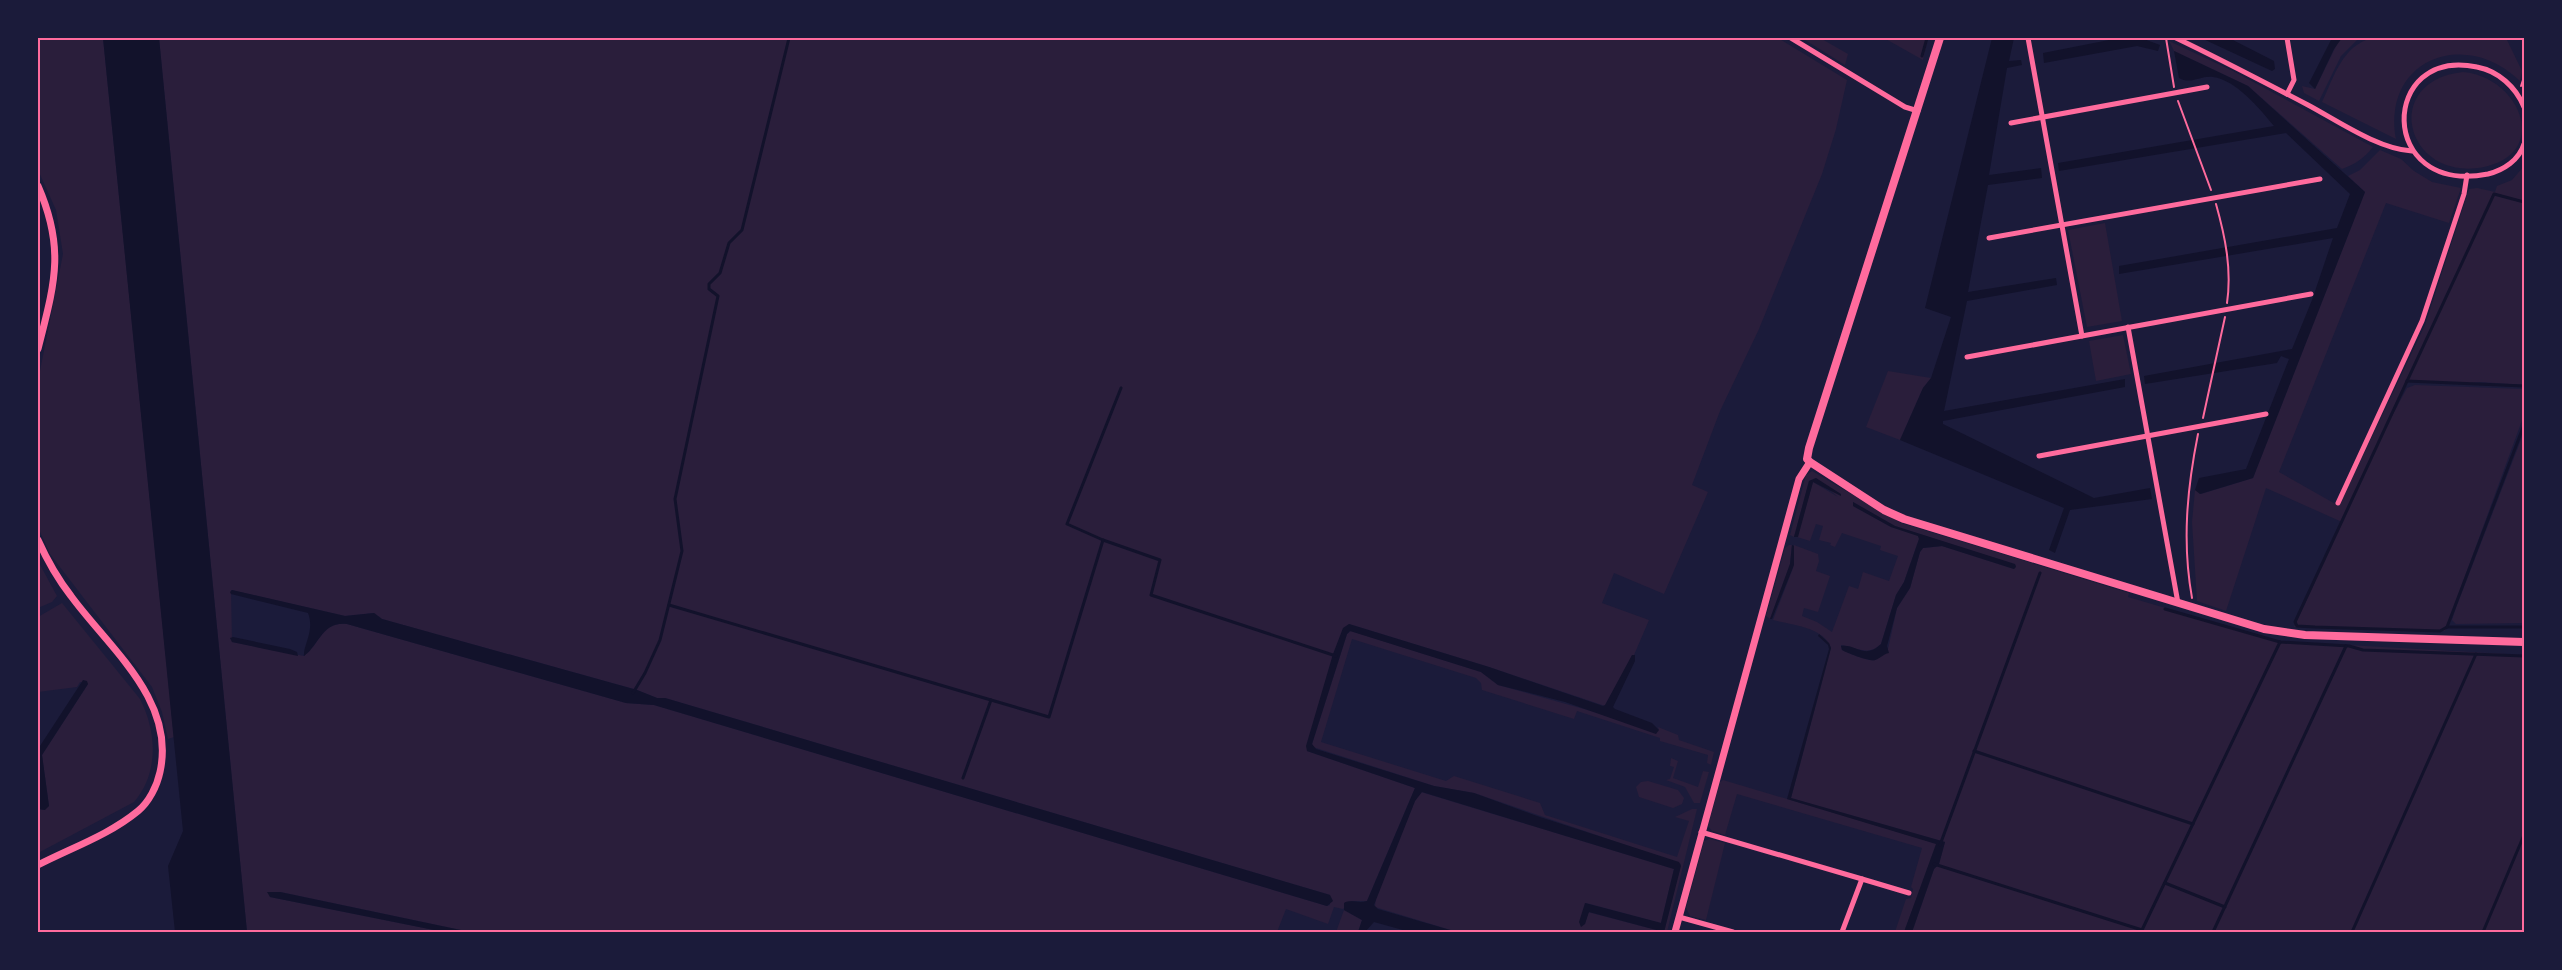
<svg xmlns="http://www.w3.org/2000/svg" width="2562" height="970" font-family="'Source Sans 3',sans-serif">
<rect width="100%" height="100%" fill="#1b1b3a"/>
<g fill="#2a1e3b" fill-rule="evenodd">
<path d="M38 38H103L174 737 168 739 162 712 152 687 50 554 38 527V381L63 254 56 210 38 170Z"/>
<path d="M159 38H1778L1847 80 1836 129 1822 174 1759 329 1720 411 1692 485 1708 492 1664 594 1614 573 1602 603 1649 620 1634 655 1605 706 1489 667 1349 624 1307 751 1415 788 1367 901H1351L1343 909 1334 907 1328 924 1286 909 1277 932H470L280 892 270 897 444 932H247ZM231 590 345 616 374 613 382 619 637 690 657 698H665L1330 895V905L1327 906 654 705 626 703 347 624C322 621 320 644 304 656L232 642Z"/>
<path d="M1802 38H1820L1848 54 1845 65Z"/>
<path d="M1884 38H1928L1923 60Z"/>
<path d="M2342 38H2359L2341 56 2319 101 2304 93 2302 86 2315 89 2338 42Z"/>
<path d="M2372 38H2506L2522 71 2520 81C2466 28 2382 58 2396 139L2322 102C2334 77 2342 46 2372 38Z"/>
<path d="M2169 41 2233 71 2373 147C2364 158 2356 164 2342 169L2248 86 2174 51Z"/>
<path d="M2463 72C2520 77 2551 153 2484 167 2406 183 2379 81 2463 72Z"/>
<path d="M2380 150 2401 159 2414 171 2432 182 2461 188 2449 223 2386 203 2279 472 2339 506 2425 325 2469 189 2477 188 2495 192 2497 186 2512 180 2524 166V385L2480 382 2459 384 2408 382 2392 416 2407 388 2415 385 2524 389V415L2445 631 2294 627 2342 522 2266 488 2226 611 2197 601 2192 522 2195 490 2201 494 2253 478 2365 192 2348 176 2360 170Z"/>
<path d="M2105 223 2122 321 2087 327 2068 230Z"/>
<path d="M2123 335 2131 374 2096 381 2089 341Z"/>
<path d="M1888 371 1931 378 1923 388 1900 440 1866 427Z"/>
<path d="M2524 432V623L2456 624 2452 620 2457 605Z"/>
<path d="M1812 471 1901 523 2129 593 2128 597 2278 641 2524 655V932H1912L1934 869 1939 864 1945 842 1791 798 1831 648C1824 627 1792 625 1773 620L1793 568 1794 545 1818 554 1819 561 1816 571 1830 576 1818 612 1804 608 1802 616 1817 622 1832 632 1849 586 1858 589 1863 572 1889 581 1898 556 1880 550 1881 546 1842 533 1835 547 1830 545 1831 543 1819 540 1823 526 1816 524 1810 541 1797 537 1813 482 1838 497 1816 478 1809 481 1794 537 1790 535 1806 475ZM1853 502 1895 526 2016 565 2014 569 1942 546 1923 548 1920 552 1910 588 1897 608 1888 649 1875 660C1868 662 1849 653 1842 650L1841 645C1857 647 1867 657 1881 644L1896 595 1904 582 1919 539 1918 536 1891 527 1853 506Z"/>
<path d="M1789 545H1792L1790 564 1770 619 1766 616 1785 548Z"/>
<path d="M38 561 57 596 52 602 38 608Z"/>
<path d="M62 603 140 699C157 732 159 773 134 802L38 853 39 809 43 810 49 806 42 755 88 684 80 682 77 687 38 692V617Z"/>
<path d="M1351 631 1481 672 1498 685 1659 730 1658 727 1678 735 1679 740 1714 752 1711 765 1707 763 1708 755 1660 741V738L1577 711 1574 719 1482 690 1481 683 1476 678 1352 639 1321 742 1446 781 1454 776 1540 803 1545 815 1677 857 1689 821 1675 817 1692 809H1697L1667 932H1457L1375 907 1376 895 1415 801 1421 792 1674 869 1661 923 1586 903 1585 924 1588 912 1664 932 1681 864 1474 793 1434 786 1313 747 1312 744 1347 634Z"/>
<path d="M1671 758 1678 761 1673 778 1698 787 1703 771 1709 772 1700 803H1694L1685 787 1666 780 1670 779 1674 767 1670 766Z"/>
<path d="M1723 780 1935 843 1937 845 1904 932H1895L1906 899 1911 898 1913 889 1911 887 1922 848 1737 794 1725 835 1712 831 1708 826 1720 782Z"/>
<path d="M1648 781 1678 790 1684 798 1682 804 1673 808 1639 797 1636 787 1641 782Z"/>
<path d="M1710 839 1725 843 1706 920 1690 916 1686 908 1704 841Z"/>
<path d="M1344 910 1362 920 1358 932H1336Z"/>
</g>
<g fill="#12122b">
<path d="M103 38H159L247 932H175L168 866 183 831Z"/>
<path d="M1992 38H2014L2009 61 2021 60 2022 65 2007 68 1989 175 2041 168 2042 178 1988 185 1968 292 2056 278 2057 285 1967 301 1944 411 2125 379V387L1943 421V424L2094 498 2150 488 2152 499 2070 510 2055 553 2049 550 2064 508 1900 440 1923 388 1931 378 1951 317 1925 308Z"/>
<path d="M2109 38H2141L2160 45 2158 51 2137 46 2044 63 2043 53 2109 40Z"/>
<path d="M2201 38H2229L2274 61 2275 69 2272 71Z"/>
<path d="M2332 38H2342L2334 49 2315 89 2309 83Z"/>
<path d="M2174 51 2248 86 2365 192 2253 478 2200 494 2195 490 2199 478 2246 469 2289 359 2281 356 2277 363 2145 384 2144 376 2292 349 2312 300 2333 238 2119 274V266L2337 228 2350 194 2286 133 2059 171 2058 163 2274 126C2260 109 2236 80 2213 77 2201 75 2191 85 2179 78Z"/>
<path d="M1816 478 1841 494V496L1813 482 1798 537H1794L1809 481Z"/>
<path d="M1853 502 1895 526 2015 564 2016 567 2014 569 1942 546 1923 548 1920 552 1910 588 1897 608 1887 646 1889 653C1883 654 1881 658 1875 660 1871 662 1847 653 1842 650L1841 646C1857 644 1864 660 1881 644L1896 595 1904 582 1919 539 1918 536 1891 527 1853 506Z"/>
<path d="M1792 545 1794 546V565L1772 619H1770L1790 564Z"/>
<path d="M232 590 345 616 374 613 382 619 637 690 657 698H665L1330 895 1333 901 1327 906 654 705 626 703 347 624C322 621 320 644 304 656 303 645 315 631 308 613L231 594 230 592Z"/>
<path d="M1349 624 1489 667 1603 706 1605 705 1632 655H1635V661L1613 707 1615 709 1652 723 1659 730 1656 734 1565 702 1498 685 1481 672 1350 631 1347 634 1312 744 1316 749 1434 786 1474 793 1540 817 1679 862 1681 866 1664 932 1589 912 1585 924 1581 927 1579 922 1585 903 1661 923 1674 869 1422 792 1415 801 1374 905 1378 909 1457 932H1410L1374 922 1365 932H1358L1362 920 1344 910V903C1351 899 1359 904 1367 901L1415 788 1307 751 1306 746 1333 654 1343 628Z"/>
<path d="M1819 634 1829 643 1831 648 1791 798 1945 842 1939 864 1934 869 1912 932H1904L1936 844 1787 799 1829 649 1828 645 1818 636Z"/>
<path d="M233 637 290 649 297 652 298 656 232 642 230 638Z"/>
<path d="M83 680 87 681 88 684 42 755 49 806 45 810 39 809 38 749Z"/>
<path d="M267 892H280L470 932H444L270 897Z"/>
</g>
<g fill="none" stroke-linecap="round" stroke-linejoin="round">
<g stroke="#12122b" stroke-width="3">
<path d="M1922 56 1927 38"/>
<path d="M2524 202 2494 194 2295 622 2297 626 2315 627 2440 631 2447 627H2524"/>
<path d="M2407 381 2524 386"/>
<path d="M1121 388 1067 524 1103 540 1160 560 1151 595 1336 656"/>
<path d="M669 605 991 700"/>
<path d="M2165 609 2280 642 2349 646 2363 650 2524 656"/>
<path d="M2447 627 2524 425"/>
<path d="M633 693 645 673 660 640 682 551 675 499 718 296 709 289V284L720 273 729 243 742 230 789 38"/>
<path d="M1974 751 2193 824"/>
<path d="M963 778 991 700 1049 717 1103 540"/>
<path d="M1940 845 2040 573"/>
<path d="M1934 864 2142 930 2280 642"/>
<path d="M2165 883 2225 907"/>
<path d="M2213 932 2346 646"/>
<path d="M2352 932 2476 654"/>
<path d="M2483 932 2524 835"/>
</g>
<g stroke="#ff6b9d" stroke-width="2">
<path d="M2166 38 2174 87"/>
<path d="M2521 86 2524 77"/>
<path d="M2178 101 2211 190"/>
<path d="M2216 204C2225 236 2232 269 2227 303"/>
<path d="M2203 418 2225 317"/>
<path d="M2192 598C2182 542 2187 489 2198 434"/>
</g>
<g stroke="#ff6b9d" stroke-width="5">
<path d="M1791 38 1905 107 1918 111"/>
<path d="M2028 38 2082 336"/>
<path d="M2176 38C2220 59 2264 82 2308 105 2338 121 2378 149 2412 151"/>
<path d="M2287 38 2294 80 2287 94"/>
<path d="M2524 107C2516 87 2498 71 2477 67 2380 46 2376 196 2488 174 2504 170 2519 160 2524 144"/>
<path d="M2011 123 2207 87"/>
<path d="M1989 238 2320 179"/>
<path d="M2128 327 2178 603"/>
<path d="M1967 357 2311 294"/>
<path d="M2039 456 2266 414"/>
<path d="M2338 503 2422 321 2464 194 2467 175"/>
<path d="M1701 832 1862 879 1842 932"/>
<path d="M1862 879 1909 893"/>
<path d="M1679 917 1733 932"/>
</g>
<g stroke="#ff6b9d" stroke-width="7">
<path d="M38 186C66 250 54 285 38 349"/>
<path d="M38 540C47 560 57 578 71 596 109 648 176 700 160 772 157 786 149 802 138 811 109 835 71 848 38 865"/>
<path d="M1675 932 1799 479 1810 462"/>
</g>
<path stroke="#ff6b9d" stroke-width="8" d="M1940 38 1809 448 1807 459 1810 462 1884 510 1904 519 2264 629 2305 635 2524 642"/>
</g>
<rect width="2562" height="970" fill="none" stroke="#1b1b3a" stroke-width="78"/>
<rect x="39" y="39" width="2484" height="892" fill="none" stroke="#ff6b9d" stroke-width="2"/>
</svg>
